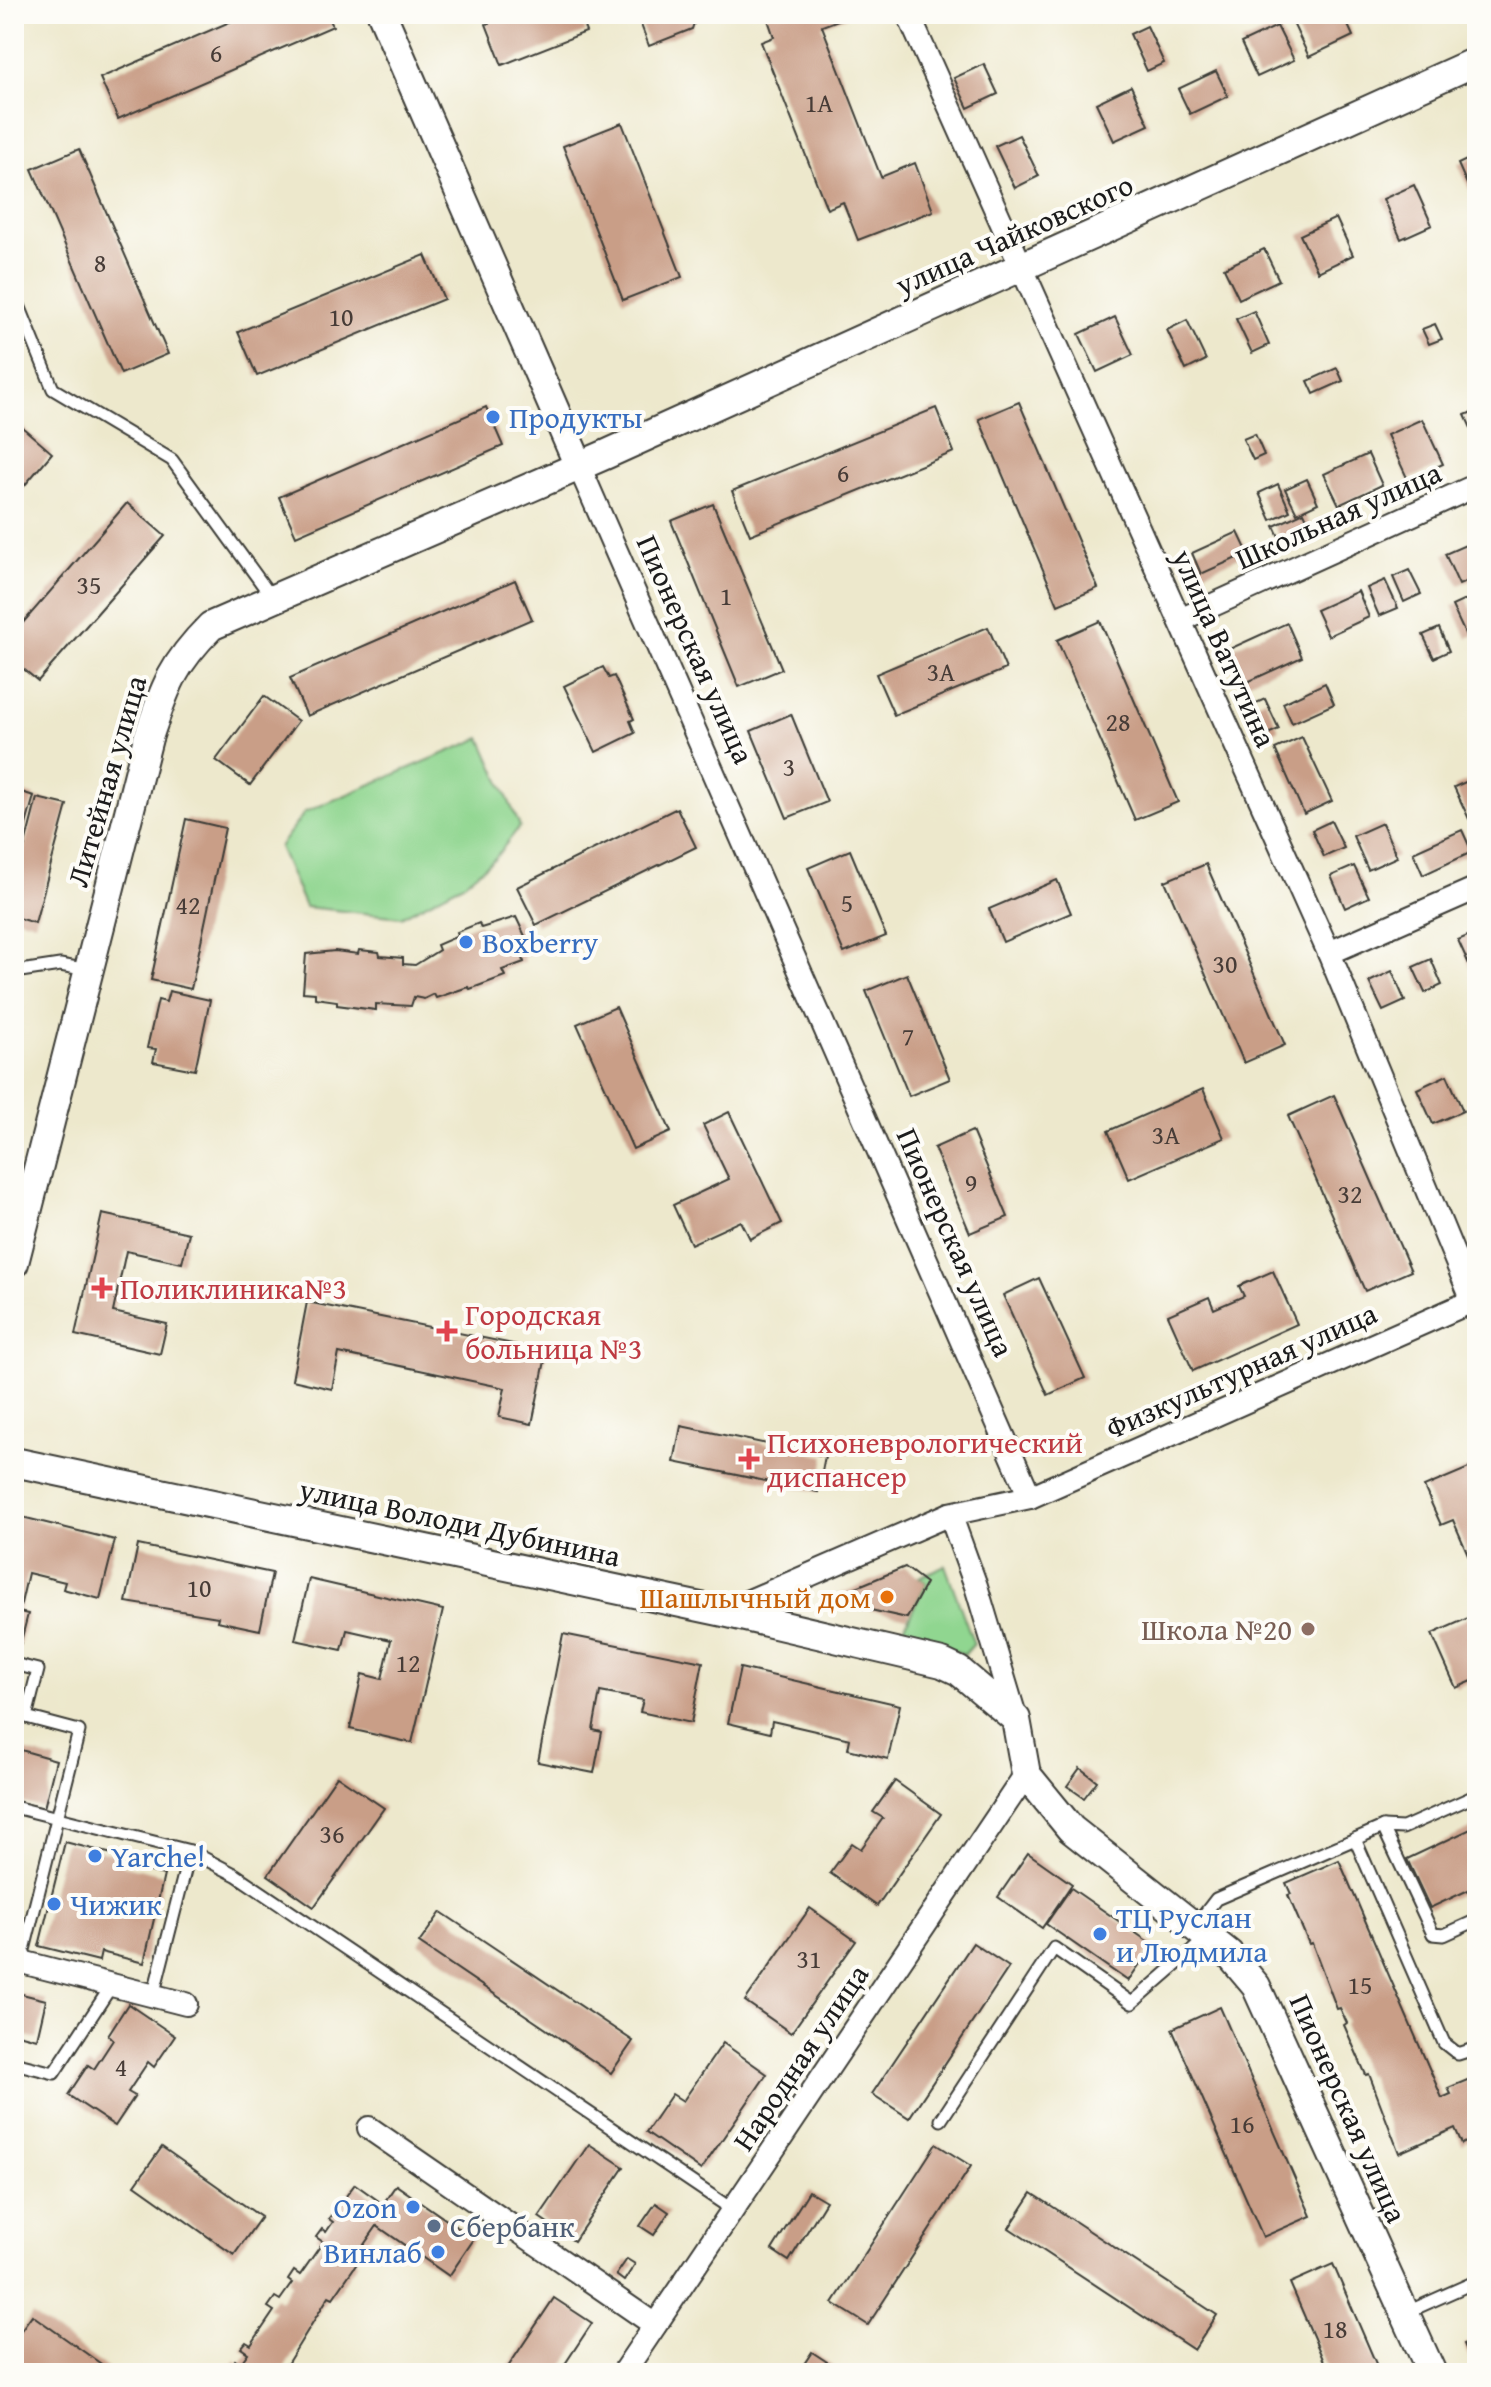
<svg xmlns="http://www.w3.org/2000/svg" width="1491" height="2387" font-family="'Gentium Book Plus',serif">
<rect width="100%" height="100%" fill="#fdfcf7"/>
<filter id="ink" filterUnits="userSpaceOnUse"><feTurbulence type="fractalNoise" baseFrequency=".0125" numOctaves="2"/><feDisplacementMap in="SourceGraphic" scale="16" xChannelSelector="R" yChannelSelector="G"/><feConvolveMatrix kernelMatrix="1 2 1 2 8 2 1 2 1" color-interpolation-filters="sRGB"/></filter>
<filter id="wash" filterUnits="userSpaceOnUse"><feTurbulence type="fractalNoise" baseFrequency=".006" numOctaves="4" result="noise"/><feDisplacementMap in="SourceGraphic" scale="32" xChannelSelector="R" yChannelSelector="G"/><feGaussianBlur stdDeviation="1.8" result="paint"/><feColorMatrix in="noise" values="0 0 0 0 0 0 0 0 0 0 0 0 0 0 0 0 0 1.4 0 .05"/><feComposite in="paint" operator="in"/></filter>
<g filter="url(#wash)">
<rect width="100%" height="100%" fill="#ede8cc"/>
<g fill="#90d690" stroke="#567956" stroke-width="2">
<path d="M481 738 520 826 495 858 463 884 401 917 305 907 279 847 305 812Z"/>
<path d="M945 1565 974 1644 965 1654 900 1636 926 1583 919 1577Z"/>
</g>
<g id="blocks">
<g fill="#c99e87">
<path d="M248 14H327L333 26 118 119 100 78Z"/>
<path d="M511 14H579L586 32 502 65 486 24Z"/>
<path d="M637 14H691L694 23 692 29 649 46Z"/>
<path d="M766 14H854L822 26 881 177 915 163 933 211 858 240 843 202 827 209 761 42 774 37Z"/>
<path d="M1300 14H1343L1353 36 1309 57 1291 19Z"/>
<path d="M1147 26 1164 63 1147 71 1130 34Z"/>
<path d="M1277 26 1294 60 1257 77 1241 43Z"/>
<path d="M984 64 998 94 968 108 954 78Z"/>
<path d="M1216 71 1228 96 1190 114 1178 89Z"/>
<path d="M1131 86 1149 125 1114 141 1096 103Z"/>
<path d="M622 123 682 277 623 300 563 146Z"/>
<path d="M1019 135 1039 176 1015 188 995 146Z"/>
<path d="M79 149 168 354 121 374 32 169Z"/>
<path d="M1477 155V188L1470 191 1458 164Z"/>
<path d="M1414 185 1432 225 1401 239 1383 199Z"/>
<path d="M1336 218 1353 255 1318 272 1300 235Z"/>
<path d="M1264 249 1279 280 1239 299 1224 268Z"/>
<path d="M425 255 444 299 257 376 238 332Z"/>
<path d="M1254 311 1269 345 1252 353 1236 319Z"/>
<path d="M1115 317 1133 355 1097 372 1079 334Z"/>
<path d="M1187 320 1206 360 1186 370 1167 330Z"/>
<path d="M1435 324 1442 339 1429 344 1422 329Z"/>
<path d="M1337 368 1343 381 1314 394 1308 381Z"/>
<path d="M1019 402 1098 588 1058 605 979 419Z"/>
<path d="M486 407 503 446 296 536 279 497Z"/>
<path d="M936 408 954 452 750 535 732 491Z"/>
<path d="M1477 410V441L1465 415Z"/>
<path d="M1422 419 1443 464 1408 480 1387 435Z"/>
<path d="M14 420 52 453 14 498Z"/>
<path d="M1255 434 1264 455 1253 460 1243 439Z"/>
<path d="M1368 454 1382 485 1339 505 1324 474Z"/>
<path d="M1307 479 1318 503 1297 513 1285 489Z"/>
<path d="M1278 484 1290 511 1271 520 1259 493Z"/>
<path d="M127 503 165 536 38 681 14 661V633Z"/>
<path d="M713 504 782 669 739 687 671 521Z"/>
<path d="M1304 512 1311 527 1281 541 1274 526Z"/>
<path d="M1238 532 1248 553 1201 574 1192 553Z"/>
<path d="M1477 540V577L1459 585 1445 554Z"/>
<path d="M1409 570 1421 594 1404 602 1393 577Z"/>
<path d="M515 580 532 619 307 716 290 678Z"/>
<path d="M1385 580 1398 608 1379 616 1367 588Z"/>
<path d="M1358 591 1369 617 1328 636 1316 610Z"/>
<path d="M1467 599 1477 621V634L1467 638 1452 606Z"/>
<path d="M1100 621 1178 802 1135 820 1057 640Z"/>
<path d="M1287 623 1302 657 1241 685 1225 651Z"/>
<path d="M988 627 1006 669 894 715 876 674Z"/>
<path d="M1439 628 1449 651 1434 658 1423 635Z"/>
<path d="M603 667 609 678 614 676 634 719 630 721 635 733 596 752 564 686Z"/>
<path d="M1325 683 1334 704 1292 723 1283 703Z"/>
<path d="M264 696 298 721 250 785 216 760Z"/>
<path d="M1265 699 1279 729 1259 738 1245 708Z"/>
<path d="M791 714 827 802 787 818 751 731Z"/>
<path d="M1302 737 1332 801 1304 814 1275 749Z"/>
<path d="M1477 777V816L1469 819 1454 787Z"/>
<path d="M18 791 34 796 15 864 14 804Z"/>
<path d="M37 798 67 805 35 923 14 917V888Z"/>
<path d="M677 808 696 847 536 925 517 887Z"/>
<path d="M186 819 225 828 191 989 151 980Z"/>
<path d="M1331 821 1344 848 1324 857 1312 830Z"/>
<path d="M1382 823 1397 857 1368 870 1353 836Z"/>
<path d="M1462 830 1472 852 1423 875 1413 852Z"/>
<path d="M850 850 886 936 844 953 808 868Z"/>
<path d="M1206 864 1285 1045 1244 1063 1165 881Z"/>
<path d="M1354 866 1369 897 1345 908 1331 876Z"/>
<path d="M1057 880 1071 913 1003 942 989 909Z"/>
<path d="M516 917 533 953 523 957 524 962 502 970 505 976 470 989 468 987 436 998 434 994 424 999 414 997 411 1006 376 1004V1010L337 1005V1001L315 998V993L303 992 306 954 335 951 358 954 359 950 379 952 380 956 403 958V964L415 965 439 950 437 945 458 936 457 932 479 923 481 928Z"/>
<path d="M1477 932V982L1458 940Z"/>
<path d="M1431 959 1442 985 1425 993 1413 967Z"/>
<path d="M1392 971 1405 1001 1383 1011 1369 982Z"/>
<path d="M907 974 950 1079 909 1096 866 991Z"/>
<path d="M169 991 210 1000 195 1070 153 1062 156 1049 147 1048 158 1000 166 1002Z"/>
<path d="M616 1007 671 1132 633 1149 577 1024Z"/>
<path d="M1447 1075 1463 1111 1433 1124 1417 1089Z"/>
<path d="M1203 1089 1224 1138 1129 1179 1108 1131Z"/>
<path d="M1334 1095 1411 1271 1365 1291 1288 1116Z"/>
<path d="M729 1112 782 1223 750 1239 741 1221 691 1244 673 1205 729 1179 703 1125Z"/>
<path d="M972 1131 1008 1217 970 1233 934 1148Z"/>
<path d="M102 1214 189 1233 182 1263 126 1251 113 1312 167 1324 160 1354 75 1335Z"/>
<path d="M1273 1271 1297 1324 1193 1371 1168 1315 1209 1297 1214 1309 1244 1296 1239 1286Z"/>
<path d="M1039 1278 1085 1378 1048 1395 1003 1295Z"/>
<path d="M307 1302 547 1351 532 1424 499 1417 505 1388 339 1353 332 1389 292 1380Z"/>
<path d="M681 1426 825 1456 818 1492 674 1462Z"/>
<path d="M1471 1467 1477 1481V1575L1453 1520 1441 1525 1424 1487Z"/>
<path d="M14 1515 115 1540 100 1599 63 1589 65 1582 28 1573 19 1612 28 1614 18 1653 14 1652Z"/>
<path d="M138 1545 272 1573 260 1630 217 1621 218 1617 126 1602Z"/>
<path d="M905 1567 926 1583 907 1618 825 1600Z"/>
<path d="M309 1579 443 1610 412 1743 350 1729 362 1674 382 1679 391 1640 347 1630 342 1650 295 1640Z"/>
<path d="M1477 1614V1679L1456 1688 1432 1634Z"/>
<path d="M563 1634 703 1662 691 1723 640 1712 643 1700 600 1692 593 1730 602 1732 594 1773 538 1762Z"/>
<path d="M740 1668 900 1705 888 1759 848 1749 850 1739 772 1721 770 1733 728 1723Z"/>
<path d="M21 1750 56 1760 44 1808 14 1801V1758L19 1759Z"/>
<path d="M1080 1768 1097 1781 1084 1798 1067 1786Z"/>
<path d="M337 1776 384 1808 314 1907 268 1875Z"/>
<path d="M895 1781 941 1814 877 1906 830 1873 852 1843 861 1849 883 1818 873 1812Z"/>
<path d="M1477 1826V1886L1430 1908 1407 1859Z"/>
<path d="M65 1842 124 1857 122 1865 164 1875 144 1963 101 1952 99 1961 39 1946Z"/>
<path d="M1028 1853 1072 1884 1042 1928 998 1897Z"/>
<path d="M1339 1860 1442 2098 1451 2094 1448 2088 1477 2076V2137L1462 2144 1455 2128 1399 2153 1369 2074 1366 2075 1344 2025 1347 2023 1340 2008 1337 2009 1312 1943 1309 1944 1288 1895 1291 1894 1286 1883Z"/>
<path d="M1071 1888 1153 1945 1128 1981 1046 1924Z"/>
<path d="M810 1908 856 1941 791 2033 745 2001Z"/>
<path d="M441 1912 633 2041 611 2073 419 1943Z"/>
<path d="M973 1943 1009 1967 909 2118 872 2094Z"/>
<path d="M14 1992 46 2000 37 2039 14 2033Z"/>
<path d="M128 2004 175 2036 154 2067 148 2062 128 2092 135 2096 115 2126 68 2095 88 2065 94 2069 113 2040 108 2035Z"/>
<path d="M1220 2007 1311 2216 1263 2237 1172 2029Z"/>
<path d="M723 2043 767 2074 701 2170 646 2132 672 2094 683 2101Z"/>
<path d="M589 2144 624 2167 574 2241 539 2217Z"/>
<path d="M936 2144 971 2166 868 2325 833 2303Z"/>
<path d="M162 2147 261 2217 234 2255 135 2185Z"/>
<path d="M355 2184 383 2204 396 2185 474 2239 449 2276 377 2226 354 2259 358 2262 333 2298 329 2296 284 2369 281 2366 276 2373H226L235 2360 240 2364 248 2353 241 2348 246 2342 251 2345 274 2311 268 2307 275 2297 280 2300 292 2283 288 2280 294 2271 300 2275 323 2242 316 2237 322 2229 326 2232 333 2222 329 2219Z"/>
<path d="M809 2191 826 2201 789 2261 772 2250Z"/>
<path d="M1032 2193 1217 2315 1194 2350 1009 2228Z"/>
<path d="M656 2203 669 2212 654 2235 640 2226Z"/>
<path d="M627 2259 635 2264 624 2281 616 2275Z"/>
<path d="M1333 2264 1380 2373H1329L1290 2283Z"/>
<path d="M554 2298 592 2323 559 2373H504Z"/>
<path d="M32 2315 114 2373H35L31 2370 26 2373 16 2366 14 2340Z"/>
<path d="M1477 2338V2373L1464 2344Z"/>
<path d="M812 2352 844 2373H798Z"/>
</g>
</g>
</g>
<g filter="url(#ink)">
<use href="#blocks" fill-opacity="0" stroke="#3b3b36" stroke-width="2"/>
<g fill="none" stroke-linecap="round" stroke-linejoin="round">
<defs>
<g id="service">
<path d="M14 293 53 389 172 460 273 599"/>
<path d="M14 972 60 965 89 970"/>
<path d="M14 1664 38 1670 26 1717 79 1731 21 1962"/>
<path d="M1477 1795 1403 1828 1383 1827 1433 1934 1444 1935 1477 1920"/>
<path d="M14 1807 190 1851 236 1875 733 2210"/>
<path d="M1355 1839 1444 2043 1458 2054 1477 2048"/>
<path d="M1196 1925 1216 1899 1383 1827"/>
<path d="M153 1996 190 1851"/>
<path d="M14 2063 54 2073 112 1985"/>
<path d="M941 2120 1054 1948 1132 2003 1208 1937"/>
<path d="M1405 2313 1477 2281"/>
</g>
<g id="minor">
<path d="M908 14 1329 953 1477 1311"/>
<path d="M579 466 1030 1497 950 1514 724 1612"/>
<path d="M1180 620 1477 485"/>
<path d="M1329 953 1477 888"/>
<path d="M1030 1497 1477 1299"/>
<path d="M950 1514 976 1586 1016 1719"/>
<path d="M14 1960 186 2004"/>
<path d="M369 2128 655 2325"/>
<path d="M623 2373 1026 1774"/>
</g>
<g id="tertiary">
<path d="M382 14 579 466"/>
<path d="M14 1263 148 738C165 687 172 665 211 626L607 454 1477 61"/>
<path d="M14 1462 724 1612 942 1663 959 1671 1016 1719 1026 1774 1071 1829 1229 1954 1256 1986 1432 2373"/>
</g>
</defs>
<use href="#service" stroke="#3b3b36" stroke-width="15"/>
<use href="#minor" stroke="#3b3b36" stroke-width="26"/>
<use href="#tertiary" stroke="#3b3b36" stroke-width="32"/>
<use href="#service" stroke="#fff" stroke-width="11"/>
<use href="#minor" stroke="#fff" stroke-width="22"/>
<use href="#tertiary" stroke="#fff" stroke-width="28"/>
</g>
</g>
<g fill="#3f7fe0" stroke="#fdfcf7" stroke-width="3">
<circle cx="493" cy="417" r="8"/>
<circle cx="466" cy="942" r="8"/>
<circle cx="95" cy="1856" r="8"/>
<circle cx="54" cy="1904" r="8"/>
<circle cx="1100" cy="1934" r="8"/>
<circle cx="413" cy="2207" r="8"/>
<circle cx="438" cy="2252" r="8"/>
</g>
<g fill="#e0444e" stroke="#fdfcf7" stroke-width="3">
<path d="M98 1276h8v8h8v8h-8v8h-8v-8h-8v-8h8z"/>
<path d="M443 1319h8v8h8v8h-8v8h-8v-8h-8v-8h8z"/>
<path d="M745 1447h8v8h8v8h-8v8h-8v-8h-8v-8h8z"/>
</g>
<circle fill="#e8710a" stroke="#fdfcf7" stroke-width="3" cx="887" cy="1597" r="8"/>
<circle fill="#8d6e63" stroke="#fdfcf7" stroke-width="3" cx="1308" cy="1629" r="8"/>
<circle fill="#5c6f8a" stroke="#fdfcf7" stroke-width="3" cx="434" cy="2226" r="8"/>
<g text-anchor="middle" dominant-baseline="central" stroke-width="8" stroke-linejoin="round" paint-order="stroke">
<g font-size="26" fill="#473c37">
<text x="216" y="52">6</text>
<text x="819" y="102">1А</text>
<text x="100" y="262">8</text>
<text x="341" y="316">10</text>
<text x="843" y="472">6</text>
<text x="89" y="584">35</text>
<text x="726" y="595">1</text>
<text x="941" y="671">3А</text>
<text x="1118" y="721">28</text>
<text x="789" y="766">3</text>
<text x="847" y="902">5</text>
<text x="188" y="904">42</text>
<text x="1225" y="963">30</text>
<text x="908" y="1035">7</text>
<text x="1166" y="1134">3А</text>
<text x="971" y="1182">9</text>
<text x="1350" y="1193">32</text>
<text x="199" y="1587">10</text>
<text x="408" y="1662">12</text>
<text x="332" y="1833">36</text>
<text x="809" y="1958">31</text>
<text x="1360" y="1984">15</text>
<text x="121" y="2066">4</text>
<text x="1242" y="2123">16</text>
<text x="1335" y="2328">18</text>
</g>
<g font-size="30" fill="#1c1c1c" stroke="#fdfcf7">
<text transform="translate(1014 234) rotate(-24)">улица Чайковского</text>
<text transform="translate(1338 515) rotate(-24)">Школьная улица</text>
<text transform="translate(1225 648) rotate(66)">улица Ватутина</text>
<text transform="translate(696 649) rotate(66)">Пионерская улица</text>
<text transform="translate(106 781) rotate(-74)">Литейная улица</text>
<text transform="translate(956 1242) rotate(66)">Пионерская улица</text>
<text transform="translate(1241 1370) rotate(-24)">Физкультурная улица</text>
<text transform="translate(460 1522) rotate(12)">улица Володи Дубинина</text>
<text transform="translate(800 2057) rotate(-56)">Народная улица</text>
<text transform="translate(1349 2108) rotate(66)">Пионерская улица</text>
</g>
<g font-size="30" fill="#366cbe" stroke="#fdfcf7" text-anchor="start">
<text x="509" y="417">Продукты</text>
<text x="482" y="942">Boxberry</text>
<text x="111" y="1856">Yarche!</text>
<text x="70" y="1904">Чижик</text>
<text x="1116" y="1917">ТЦ Руслан<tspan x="1116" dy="34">и Людмила</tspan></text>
<text x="397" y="2207" text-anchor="end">Ozon</text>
<text x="422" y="2252" text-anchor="end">Винлаб</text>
</g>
<g font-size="30" fill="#be3a42" stroke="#fdfcf7" text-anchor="start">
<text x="120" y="1288">Поликлиника№3</text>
<text x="465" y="1314">Городская<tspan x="465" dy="34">больница №3</tspan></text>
<text x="767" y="1442">Психоневрологический<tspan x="767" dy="34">диспансер</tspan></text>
</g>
<g font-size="30" fill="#c56008" stroke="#fdfcf7" text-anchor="end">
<text x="871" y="1597">Шашлычный дом</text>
</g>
<g font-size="30" fill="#785e54" stroke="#fdfcf7" text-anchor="end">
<text x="1292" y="1629">Школа №20</text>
</g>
<g font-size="30" fill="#4e5e75" stroke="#fdfcf7" text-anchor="start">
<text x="450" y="2226">Сбербанк</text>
</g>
</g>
<rect width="1491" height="2387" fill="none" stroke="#fdfcf7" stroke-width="48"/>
</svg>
